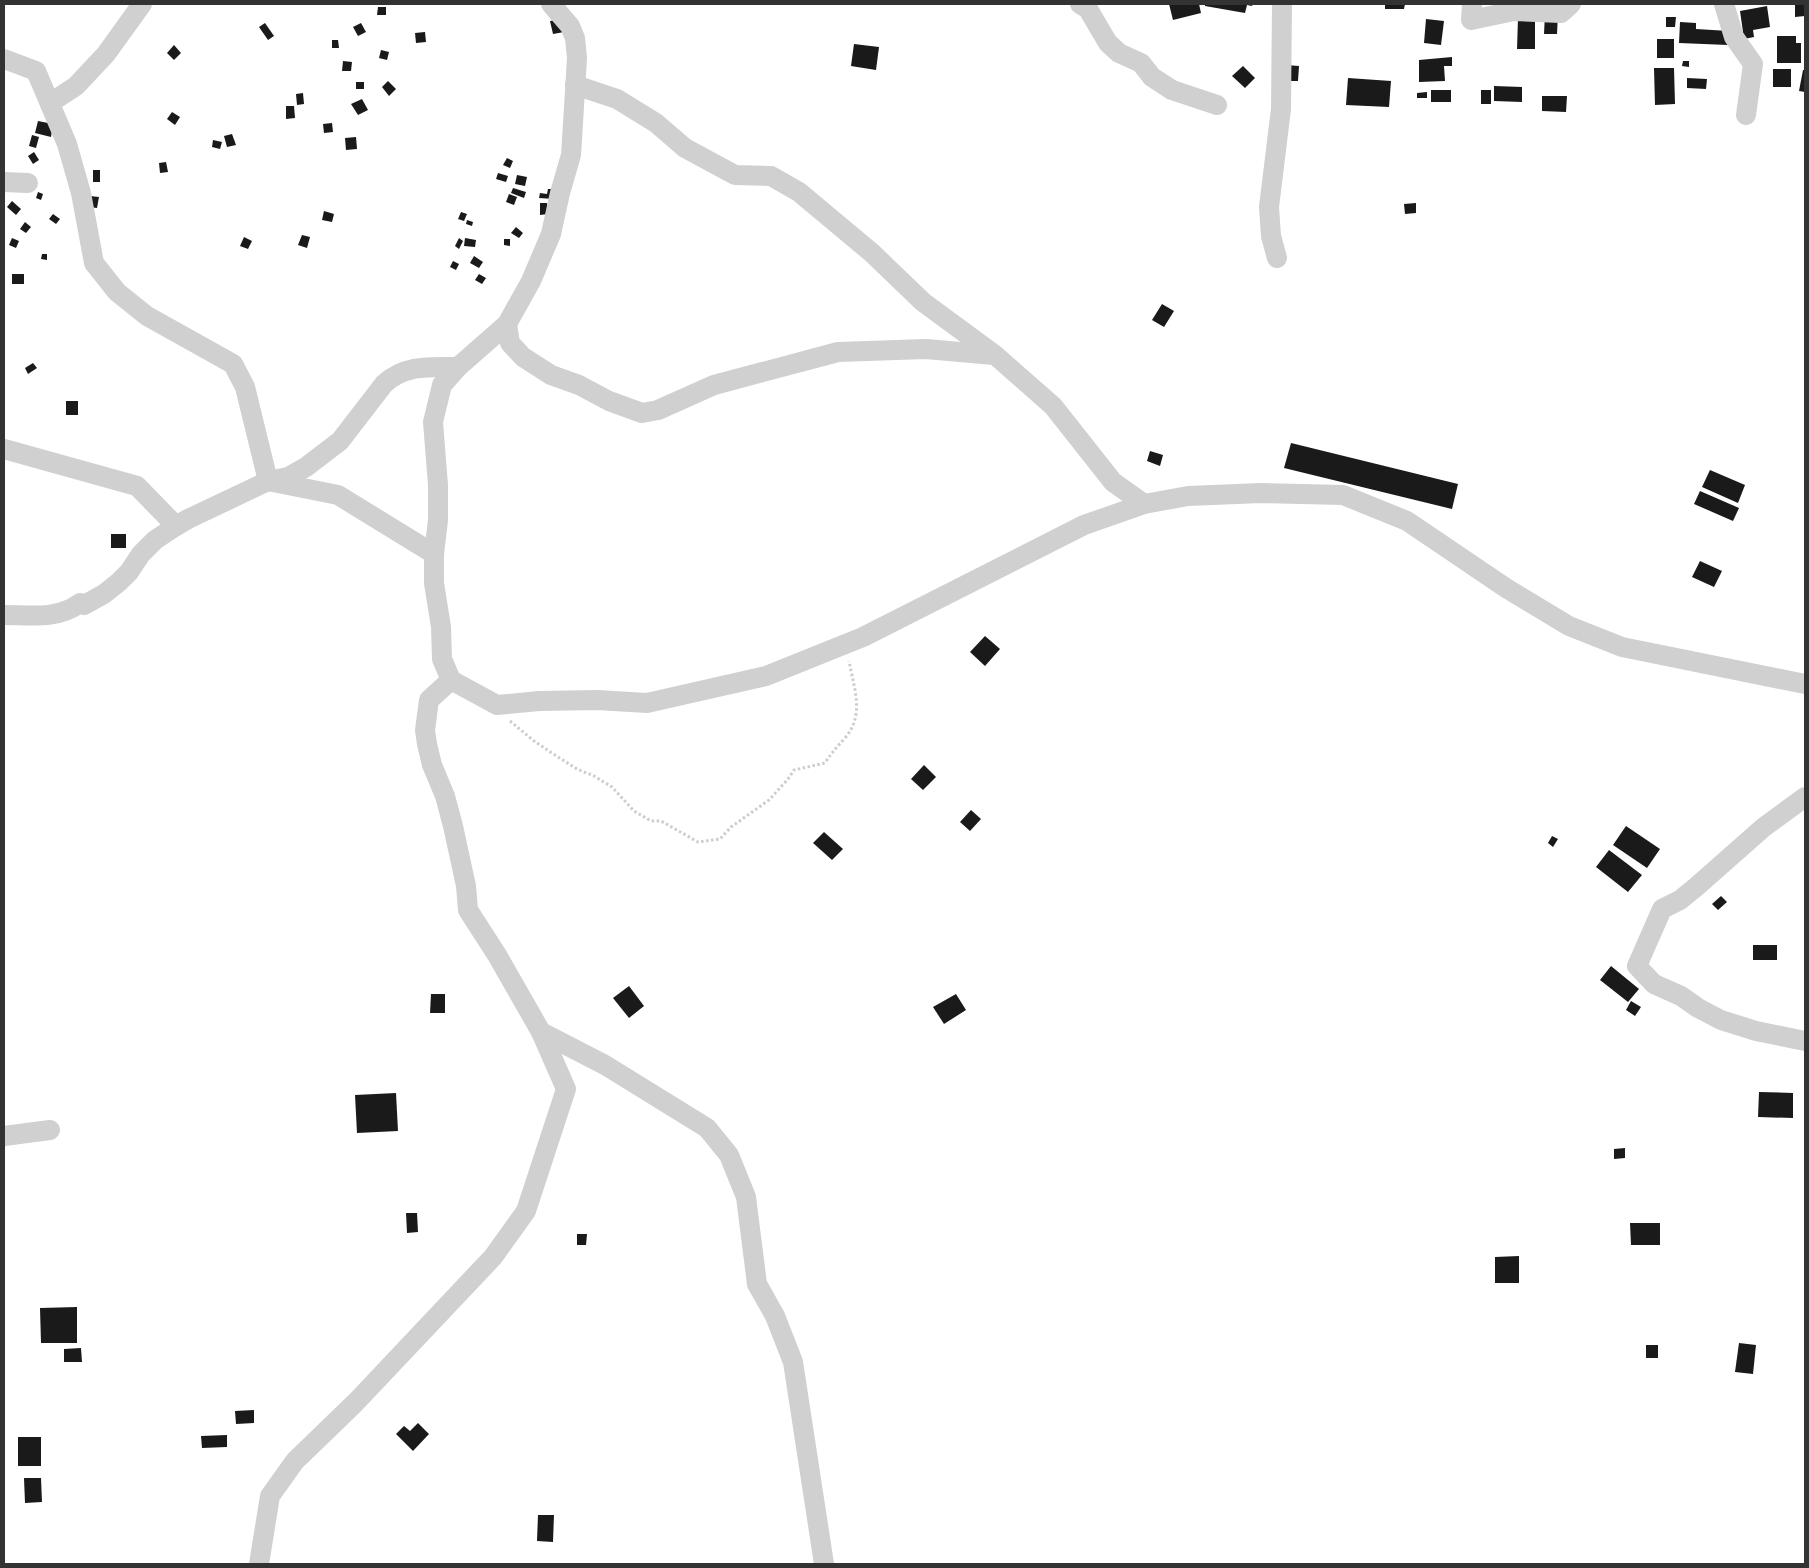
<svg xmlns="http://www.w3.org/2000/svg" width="1809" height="1568" font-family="'Varela Round',sans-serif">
<rect width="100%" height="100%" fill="#fff"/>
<g fill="#1a1a1a">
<path d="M1169 4H1199L1201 13 1173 20Z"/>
<path d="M1205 4H1253L1252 6 1247 5 1245 13 1205 6Z"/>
<path d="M1385 4H1405L1404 9H1385Z"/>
<path d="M1795 4H1805V16L1795 17Z"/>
<path d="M1767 6 1770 27 1753 30 1754 37 1744 39 1740 11Z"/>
<path d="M378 7H386V15H377Z"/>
<path d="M1545 13H1558L1557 34H1544Z"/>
<path d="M1666 17H1676L1675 27H1666Z"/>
<path d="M1518 18 1535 19V49H1517Z"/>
<path d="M561 19 564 32 553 34 550 21Z"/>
<path d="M1426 19 1444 21 1441 45 1424 43Z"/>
<path d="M1680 22 1696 23V29L1729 31 1728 45 1679 43Z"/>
<path d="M265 23 274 36 268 40 259 27Z"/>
<path d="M361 23 366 32 358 36 353 27Z"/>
<path d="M425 32 426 42 416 43 415 33Z"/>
<path d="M1777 36H1796V43H1801V63H1777Z"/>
<rect x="1657" y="39" width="17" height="19"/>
<path d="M332 40H338L339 48H332Z"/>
<path d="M854 44 879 47 876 70 851 66Z"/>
<path d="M174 45 181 53 174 60 167 53Z"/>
<path d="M381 50 389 52 387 60 379 58Z"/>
<path d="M1452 57V66H1444L1445 81 1419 82V60Z"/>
<path d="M343 61 352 62 351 71H342Z"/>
<path d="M1683 61H1689V67L1682 66Z"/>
<path d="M1286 65 1299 66 1298 81H1285Z"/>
<path d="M1243 66 1255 78 1245 88 1232 76Z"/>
<path d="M1654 68H1674L1675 104 1655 105Z"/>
<rect x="1773" y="69" width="18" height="18"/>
<path d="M1803 70H1805V92L1799 91Z"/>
<path d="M1348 78 1391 81 1389 107 1346 105Z"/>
<path d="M1687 78 1707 79 1706 89 1687 88Z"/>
<path d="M388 81 396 89 389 96 382 87Z"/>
<rect x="356" y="82" width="8" height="7"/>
<path d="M1494 86 1522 87V102L1494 101Z"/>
<rect x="1431" y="90" width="20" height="12"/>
<rect x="1481" y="90" width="10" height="14"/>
<path d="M1427 92V98H1417V93Z"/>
<path d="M303 93 304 104 297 105 296 94Z"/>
<path d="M1542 96H1567L1566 112 1542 111Z"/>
<path d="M362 99 368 110 358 115 351 104Z"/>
<path d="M286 106H294L295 118 286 119Z"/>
<path d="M172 112 180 117 175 125 167 119Z"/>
<path d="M38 121 53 124 51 137 35 133Z"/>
<path d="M332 123 333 132 324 133 323 124Z"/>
<path d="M232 134 236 145 227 147 224 136Z"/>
<path d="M32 135 39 137 36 148 29 146Z"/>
<path d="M356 137 357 149 346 150 345 138Z"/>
<path d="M213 140 222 142 220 149 212 147Z"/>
<path d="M34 152 39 160 33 164 28 156Z"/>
<path d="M507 158 513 161 510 168 503 165Z"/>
<path d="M166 162 168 172 160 173 159 163Z"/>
<rect x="93" y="170" width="7" height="12"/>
<path d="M498 173 508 176 506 182 496 179Z"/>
<path d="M517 175 527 177 525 186 515 184Z"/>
<path d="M513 188 526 192 524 198 511 193Z"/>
<path d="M548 189H555L554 199 539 198 540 193 547 194Z"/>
<path d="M38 192 43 194 41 200 36 198Z"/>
<path d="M509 194 517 197 514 205 506 202Z"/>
<path d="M90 196 99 197 97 208 88 207Z"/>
<path d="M12 201 21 209 16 215 7 207Z"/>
<path d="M540 203H547L548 214 540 215Z"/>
<path d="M1416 203V213L1405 214 1404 204Z"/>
<path d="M324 211 334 214 332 222 322 220Z"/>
<path d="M461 212 467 214 464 221 458 219Z"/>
<path d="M53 214 60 219 56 224 49 219Z"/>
<path d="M467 220 473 222 472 226 466 224Z"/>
<path d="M25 222 31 227 26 233 20 229Z"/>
<path d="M516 227 523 233 519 238 511 233Z"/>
<path d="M302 235 310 237 307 248 298 245Z"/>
<path d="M244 237 252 241 248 249 240 246Z"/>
<path d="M12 238 19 241 16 248 9 245Z"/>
<path d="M459 238 463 241 459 249 455 246Z"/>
<path d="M465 238 476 240 475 247 464 246Z"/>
<path d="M504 239H510V246L504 245Z"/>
<path d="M42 254H47V260L41 259Z"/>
<path d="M474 256 483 262 479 268 470 263Z"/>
<path d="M453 261 459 264 456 270 450 267Z"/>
<rect x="12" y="274" width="12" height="10"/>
<path d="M479 274 486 278 482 284 475 280Z"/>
<path d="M1162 304 1174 311 1164 327 1152 320Z"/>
<path d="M33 363 37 368 28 374 25 368Z"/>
<rect x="66" y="401" width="12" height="14"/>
<path d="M1291 443 1458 484 1452 509 1284 468Z"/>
<path d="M1150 451 1163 455 1160 466 1147 461Z"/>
<path d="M1710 470 1745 485 1738 503 1702 487Z"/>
<path d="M1700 491 1739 508 1733 521 1694 504Z"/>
<rect x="111" y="534" width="15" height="14"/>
<path d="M1700 561 1722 571 1714 587 1692 577Z"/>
<path d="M985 636 1000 649 985 666 970 652Z"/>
<path d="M924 765 936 777 923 790 911 779Z"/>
<path d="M971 810 981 819 970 831 960 822Z"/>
<path d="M1626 826 1660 849 1647 868 1613 845Z"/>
<path d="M824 832 843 849 832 860 813 843Z"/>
<path d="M1552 836 1558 839 1553 847 1548 843Z"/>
<path d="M1609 850 1642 875 1628 892 1596 867Z"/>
<path d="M1721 896 1727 902 1718 910 1712 904Z"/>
<rect x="1753" y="945" width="24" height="15"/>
<path d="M1611 966 1639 989 1628 1002 1600 980Z"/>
<path d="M629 986 644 1006 629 1018 613 998Z"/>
<path d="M431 994H445V1013H430Z"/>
<path d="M956 994 966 1010 944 1024 933 1007Z"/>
<path d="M1631 1001 1641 1007 1635 1016 1626 1010Z"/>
<path d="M1759 1092 1793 1093V1118L1758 1117Z"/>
<path d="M396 1093 398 1131 357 1133 355 1095Z"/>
<path d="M1625 1148V1158L1614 1159V1149Z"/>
<path d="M406 1213H417L418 1232 407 1233Z"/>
<path d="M1630 1223H1660V1245H1631Z"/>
<path d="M577 1234H587L586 1245H577Z"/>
<path d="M1519 1256V1283H1495V1257Z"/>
<path d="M77 1307V1343H41L40 1308Z"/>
<path d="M1739 1343 1756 1345 1753 1374 1735 1372Z"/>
<rect x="1646" y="1345" width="12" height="13"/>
<path d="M81 1348 82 1362H64V1349Z"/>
<path d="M254 1410V1423L236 1424 235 1411Z"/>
<path d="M418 1423 429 1434 413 1451 396 1434 404 1426 410 1431Z"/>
<path d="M227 1435V1447L202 1448 201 1436Z"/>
<rect x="18" y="1437" width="23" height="29"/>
<path d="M24 1478H41L42 1502 25 1503Z"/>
<path d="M538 1515H554L553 1542 537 1541Z"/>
</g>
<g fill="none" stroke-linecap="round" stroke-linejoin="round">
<path stroke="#cdcdcd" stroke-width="3" stroke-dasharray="2.5 2.5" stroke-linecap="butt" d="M510 721 534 741 558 757 577 769 594 776 612 787 634 811 651 821H661L698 842 720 839 731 827 769 800 788 779 794 770 825 763C832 752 837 747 845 738 865 715 854 688 849 661"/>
<g stroke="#d0d0d0" stroke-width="20">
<path d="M551 4 570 26 575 38 577 58 571 155 560 193 551 234 531 281 507 324 458 367 442 385 433 422 438 485V520L434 554V583L441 627 442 659 451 680 497 705 539 701 597 700 647 703 766 676 863 637 1084 525 1144 504 1188 496 1261 493 1343 495 1407 521 1506 588 1569 626 1622 647 1805 684"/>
<path d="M1080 4 1088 9 1108 43 1119 53 1141 63 1152 77 1172 90 1217 105"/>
<path d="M1472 4 1471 20 1514 11 1561 13 1571 4"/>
<path d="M1724 4 1734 37 1753 64 1746 115"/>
<path d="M4 59 36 71 67 144 81 193 94 263 117 292 147 316 233 364 245 387 268 481 338 495 434 554"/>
<path d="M575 85 617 99 656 123 685 148 735 175 771 176 799 192 872 253 923 302 995 355 1053 406 1113 482 1144 504"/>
<path d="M50 103 76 86 106 54 142 4"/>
<path d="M4 182 28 183"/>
<path d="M1277 258 1271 236 1269 207 1281 109 1282 4"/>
<path d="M507 324 510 343 523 357 551 375 579 385 609 401 642 413 658 410 714 385 838 352 926 349 994 355"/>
<path d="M4 449 137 486 176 526"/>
<path d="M4 615C30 615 57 620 80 603L84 605 104 594 119 582 129 572 141 554 155 540 176 526 188 519 268 481 288 477 306 467 340 441 384 384C405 364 431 367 458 367"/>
<path d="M451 680 429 700 425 730 427 744 432 765 445 796 453 826 466 886 468 910 497 955 541 1032 605 1065 707 1128 729 1155 746 1197 757 1284 775 1316 793 1362 824 1564"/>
<path d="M1805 797 1764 827 1696 887 1680 900 1662 909 1637 966 1654 984 1681 996 1698 1008 1721 1020 1756 1031 1805 1041"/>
<path d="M4 1136 50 1130"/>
<path d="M259 1564 270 1496 295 1461 356 1402 493 1257 526 1211 566 1089 541 1032"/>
</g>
</g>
<rect width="1809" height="1568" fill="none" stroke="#333333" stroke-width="10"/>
</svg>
